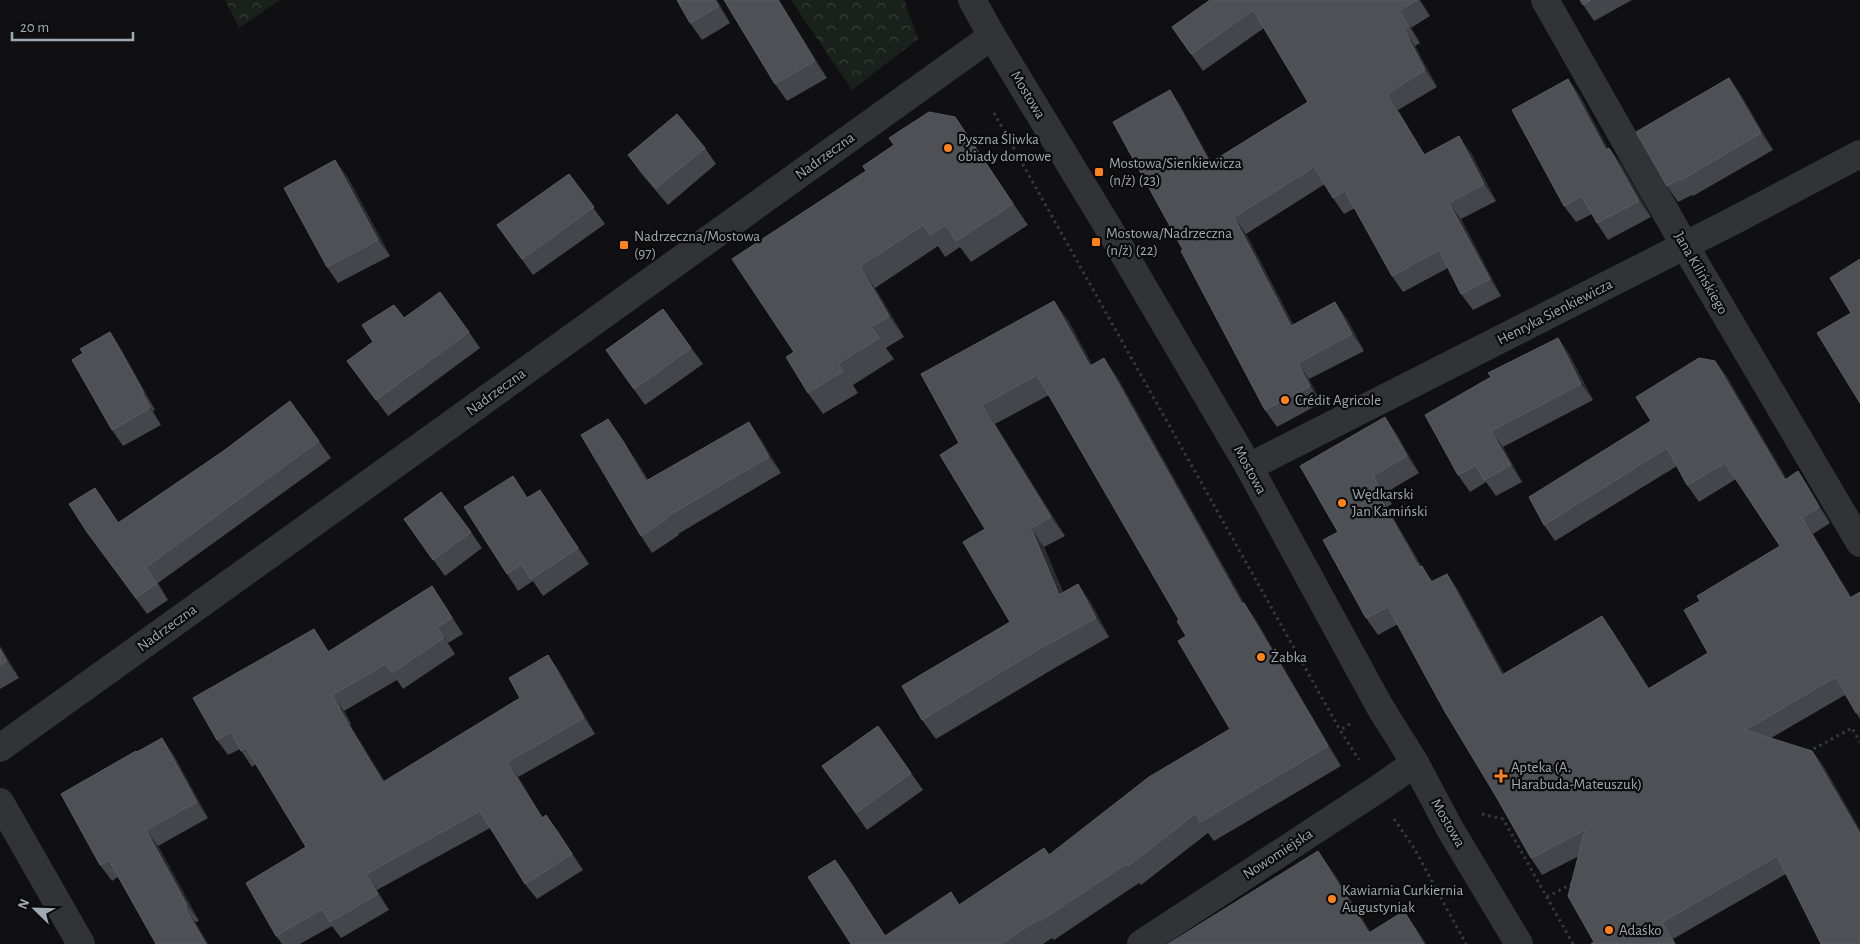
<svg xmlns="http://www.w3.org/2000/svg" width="1860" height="944" font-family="'Alegreya Sans',sans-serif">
<defs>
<pattern id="forest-crowns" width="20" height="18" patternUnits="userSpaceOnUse" patternTransform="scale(1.25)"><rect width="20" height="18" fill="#1a211a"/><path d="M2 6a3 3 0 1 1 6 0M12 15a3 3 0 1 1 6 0" fill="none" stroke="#383f39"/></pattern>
</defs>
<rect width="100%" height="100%" fill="#101012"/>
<g fill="url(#forest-crowns)">
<path d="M225 0H280L239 28Z"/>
<path d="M791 0H904L918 39 852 90Z"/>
</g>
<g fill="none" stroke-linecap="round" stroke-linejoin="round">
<g stroke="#363a3e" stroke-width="3" stroke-dasharray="2.5 4" stroke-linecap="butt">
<path d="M994 113 1340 730"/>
<path d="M1350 724 1340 730 1359 760"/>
<path d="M1808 752 1852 728 1860 742"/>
<path d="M1482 814 1503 819 1573 944"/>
<path d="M1394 819 1414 848 1466 944"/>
<path d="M1547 897 1575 882"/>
</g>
<g stroke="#313337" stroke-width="28">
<path d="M972 0 992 36 1108 227 1249 467 1380 707 1415 763 1450 829 1519 944"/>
<path d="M1545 0 1685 246 1860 543"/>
<path d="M1249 467 1733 221 1860 154"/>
<path d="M0 748 992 36"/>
<path d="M0 802 81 944"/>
<path d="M1141 944 1378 789 1415 763"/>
</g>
</g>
<g fill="#43464a">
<path d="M717 0 730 23 702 40 690 23Z"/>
<path d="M724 0H779L827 78 787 101 775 84Z"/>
<path d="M1210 0H1420L1430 16 1411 28 1420 43 1415 46 1437 87 1398 110 1425 155 1471 153 1496 201 1461 219 1501 296 1473 310 1461 294 1448 268 1403 292 1392 276 1355 208 1344 214 1333 198 1325 184 1246 234 1293 324 1347 319 1364 351 1309 379 1321 403 1277 427 1265 410 1183 250 1170 90 1181 107 1211 162 1308 102 1264 28 1203 71 1172 27Z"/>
<path d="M1580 0H1632L1594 21Z"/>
<path d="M1729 78 1741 95 1773 150 1693 196 1692 195 1678 202 1667 186Z"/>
<path d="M1568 79 1580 96 1608 149 1609 148 1621 164 1651 217 1608 240 1597 223 1592 214 1576 222 1564 206Z"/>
<path d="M955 117 1028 225 971 262 960 247 945 257 938 246 875 288 904 337 886 348 894 359 853 385 858 393 823 414 808 393 794 352Z"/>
<path d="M705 148 716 164 668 205 640 172 628 155Z"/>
<path d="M569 174 605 224 533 275 497 225Z"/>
<path d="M347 176 390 256 338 283 327 267Z"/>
<path d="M663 309 703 364 645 405 606 350Z"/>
<path d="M404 318 469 332 480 348 388 416 347 361Z"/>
<path d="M1068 320 1092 365 1117 377 1244 603 1257 622 1341 766 1214 841 1208 833 1141 885 1139 883 1054 940 1052 938 1043 944H851L835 860 849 879 885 936 960 905 1049 855 1230 729 1179 620 1049 395 995 424 1065 536 1044 547 1063 592 1078 584 1091 603 1109 637 1053 669 936 739 922 720 1010 622 985 529 959 443 921 374Z"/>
<path d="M110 332 121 349 155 410 153 411 161 425 123 446 112 430 83 353Z"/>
<path d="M1558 338 1569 354 1593 400 1503 447 1522 482 1496 496 1486 482 1470 492 1458 475Z"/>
<path d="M1715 361 1727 377 1786 479 1798 471 1809 488 1830 523 1813 534 1851 597 1860 592V719L1845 695 1771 738 1812 751 1824 767 1860 830V944L1786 874 1673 939 1594 942 1579 856 1542 875 1531 858 1497 798 1398 624 1378 635 1366 618 1338 532 1396 433 1419 473 1385 493 1392 504 1387 507 1421 566 1433 582 1447 574 1458 590 1504 674 1602 616 1614 633 1649 688 1708 653 1700 601 1780 546 1736 479 1699 502 1687 485 1677 466 1555 541 1544 525Z"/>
<path d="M760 438 781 473 678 534 679 535 652 553 641 536 634 457 648 480Z"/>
<path d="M319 441 331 458 158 583 168 600 147 614 87 532 106 504 118 522Z"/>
<path d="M540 490 589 564 543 596 533 581 518 591 507 574 528 498Z"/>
<path d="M404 519 471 532 482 548 445 576Z"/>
<path d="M443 602 463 634 448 643 455 654 403 689 397 680 344 711 351 724 350 725 385 782 520 698 548 655 559 671 595 734 518 777 543 818 558 831 583 870 537 899 525 884 490 828 377 890 389 910 341 938 332 926 300 944H282L276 936 306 847 256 764 252 767 240 749 228 755 217 740 314 629 329 652Z"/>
<path d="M0 646 19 678 0 689Z"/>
<path d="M878 726 923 790 867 830 822 766Z"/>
<path d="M137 752 173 754 208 818 158 846 199 921 195 922 208 944H156L118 877 112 881 100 865Z"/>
</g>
<g fill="#2a2c2f">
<path d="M715 0H717L730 23 719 6Z"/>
<path d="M778 0H779L827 78 815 61Z"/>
<path d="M1419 0H1420L1430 16Z"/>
<path d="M1399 11 1411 28 1420 43 1409 26Z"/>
<path d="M1404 29 1415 46 1437 87 1425 70Z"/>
<path d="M1729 78 1741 95 1773 150 1761 133Z"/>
<path d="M1568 79 1580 96 1617 166 1606 150Z"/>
<path d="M1170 90 1181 107 1221 180 1210 163Z"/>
<path d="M1387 94 1398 110 1435 172 1424 155Z"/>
<path d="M955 117 970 138 1028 225 1013 204Z"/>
<path d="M1459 136 1471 153 1496 201 1484 184Z"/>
<path d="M1609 148 1621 164 1651 217 1639 201Z"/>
<path d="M335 160 347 176 390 256 378 240Z"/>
<path d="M1449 203 1461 219 1501 296 1490 279Z"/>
<path d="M1234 217 1246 234 1302 342 1291 326Z"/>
<path d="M860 266 875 288 904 337 889 316Z"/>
<path d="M1054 301 1068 320 1103 385 1090 366Z"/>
<path d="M1335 302 1347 319 1364 351 1352 334Z"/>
<path d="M110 332 121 349 155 410 144 393Z"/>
<path d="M1558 338 1569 354 1593 400 1581 384Z"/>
<path d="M1104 358 1117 377 1255 623 1242 604Z"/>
<path d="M1715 361 1727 377 1797 496 1785 480Z"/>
<path d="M1298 363 1309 379 1321 403 1310 386Z"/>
<path d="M142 394 153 411 161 425 150 408Z"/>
<path d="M982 405 995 424 1065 536 1051 517Z"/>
<path d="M1385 417 1396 433 1419 473 1407 456Z"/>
<path d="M608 419 634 457 657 498 646 481Z"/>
<path d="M749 422 760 438 781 473 769 457Z"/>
<path d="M1491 431 1503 447 1522 482 1511 465Z"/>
<path d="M1798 471 1809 488 1830 523 1819 507Z"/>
<path d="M1373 476 1385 493 1392 504 1380 488Z"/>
<path d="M95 488 106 504 129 539 118 523Z"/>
<path d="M540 490 552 507 589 564 578 548Z"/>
<path d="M1376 490 1387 507 1430 584 1419 567Z"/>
<path d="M1802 518 1813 534 1860 613 1850 598Z"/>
<path d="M1031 528 1044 547 1072 614 1059 595Z"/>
<path d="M1422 566 1433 582H1431Z"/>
<path d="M146 567 158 583 168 600 157 583Z"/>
<path d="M1447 574 1458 590 1514 691 1502 675Z"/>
<path d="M1078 584 1091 603 1109 637 1096 618Z"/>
<path d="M432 586 443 602 463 634 452 618Z"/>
<path d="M1244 603 1257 622 1341 766 1328 746Z"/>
<path d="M1602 616 1614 633 1659 705 1648 689Z"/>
<path d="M437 627 448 643 455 654 444 638Z"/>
<path d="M314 629 325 645 339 668 328 652Z"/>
<path d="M0 646 19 678 7 661 0 649Z"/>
<path d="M548 655 559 671 595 734 584 718Z"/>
<path d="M332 695 344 711 351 724 340 708Z"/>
<path d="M339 709 350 725 395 798 383 782Z"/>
<path d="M162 738 173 754 208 818 197 802Z"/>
<path d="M1812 751 1824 767 1860 830V834Z"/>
<path d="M507 762 518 777 553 834 542 818Z"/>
<path d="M546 815 558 831 583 870 572 854Z"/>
<path d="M146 830 158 846 199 921 187 905Z"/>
<path d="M1318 851 1336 876 1378 944 1369 933Z"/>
<path d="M835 860 849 879 891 944H890Z"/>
<path d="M366 874 377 890 389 910 378 894Z"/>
<path d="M184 906 195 922 208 944H206Z"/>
<path d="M1404 911 1422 937 1426 944H1424Z"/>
<path d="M1662 922 1673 939 1676 944H1675Z"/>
</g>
<g fill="#4d5055" stroke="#5a5e64">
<path d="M677 0H715L719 6 690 23Z"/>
<path d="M724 0H778L815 61 775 84Z"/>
<path d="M1210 0H1417L1399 11 1409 26 1404 29 1425 70 1387 94 1424 155 1459 136 1484 184 1449 203 1490 279 1461 294 1439 250 1392 276 1345 191 1333 198 1314 167 1234 217 1291 326 1335 302 1352 334 1298 363 1310 386 1265 410 1181 251 1183 250 1113 122 1170 90 1210 163 1308 102 1253 10 1191 54 1172 27Z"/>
<path d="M1580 0H1591L1583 5Z"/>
<path d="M1729 78 1761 133 1681 180 1680 179 1667 186 1636 132Z"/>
<path d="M1568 79 1606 150 1609 148 1639 201 1597 223 1582 196 1564 206 1512 110Z"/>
<path d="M929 112 955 117 1013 204 956 241 946 225 930 235 923 225 860 266 889 316 871 327 879 338 838 364 843 371 808 393 786 357 794 352 732 259 866 171 863 166 894 145 889 138Z"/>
<path d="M677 114 705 148 656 188 628 155Z"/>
<path d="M335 160 378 240 327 267 284 188Z"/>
<path d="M569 174 594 207 522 259 497 225Z"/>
<path d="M1860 259V403L1817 333 1851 313 1830 278Z"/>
<path d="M440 292 469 332 376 400 347 361 373 342 362 325 394 305 404 318Z"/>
<path d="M1054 301 1090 366 1104 358 1242 604 1244 603 1328 746 1200 822 1196 813 1128 866 1126 864 1040 921 1039 919 1001 944H851L808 877 835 860 885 936 951 892 959 905 1044 848 1049 855 1149 777 1230 729 1178 641 1186 636 1177 621 1179 620 1037 375 982 405 1051 517 1031 528 1059 595 1078 584 1096 618 1039 649 922 720 902 686 1010 622 963 542 985 529 940 455 959 443 921 374Z"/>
<path d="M663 309 691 348 634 389 606 350Z"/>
<path d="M110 332 144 393 142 394 150 408 112 430 72 360 83 353 80 349Z"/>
<path d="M1558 338 1581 384 1491 431 1511 465 1484 480 1476 465 1458 475 1425 415 1491 377 1488 373Z"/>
<path d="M1699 358 1715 361 1785 480 1798 471 1819 507 1802 518 1850 598 1860 592V710L1856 713 1836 677 1745 730 1812 751 1860 834V944H1821L1777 856 1662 922 1675 944H1591L1594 942 1568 896 1585 830 1531 858 1497 798 1444 710 1388 607 1366 618 1323 540 1338 532 1300 466 1385 417 1407 456 1373 476 1380 488 1376 490 1419 567 1422 566 1431 582 1447 574 1502 675 1602 616 1648 689 1708 653 1684 610 1700 601 1697 596 1780 546 1725 463 1687 485 1667 448 1544 525 1529 497 1651 421 1636 397Z"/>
<path d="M290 401 319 441 146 567 157 583 136 598 87 532 69 504 95 488 118 523 222 452Z"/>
<path d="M608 419 623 441 646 481 749 422 769 457 666 517 667 519 641 536 581 435Z"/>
<path d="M513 476 527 498 540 490 578 548 531 579 521 564 507 574 464 507Z"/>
<path d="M441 492 471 532 433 560 404 519Z"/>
<path d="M432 586 452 618 437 627 444 638 392 673 386 664 332 695 340 708 339 709 383 782 520 698 509 678 548 655 584 718 507 762 542 818 546 815 572 854 525 884 480 811 366 874 378 894 330 922 322 909 276 936 246 883 306 847 246 748 241 751 231 732 217 740 193 698 314 629 328 652Z"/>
<path d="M0 649 7 661 0 665Z"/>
<path d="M878 726 911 773 856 813 822 766Z"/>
<path d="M162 738 197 802 146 830 187 905 184 906 206 944H156L109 860 100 865 61 794 136 751 137 752Z"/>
<path d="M1318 851 1369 933 1404 911 1424 944H1168Z"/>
</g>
<g fill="#ff821a" stroke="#0b0b0c" stroke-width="2">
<circle cx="948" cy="148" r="5"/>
<rect x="1094" y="167" width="10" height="10" rx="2.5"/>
<rect x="1091" y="237" width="10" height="10" rx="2.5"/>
<rect x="619" y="240" width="10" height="10" rx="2.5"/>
<circle cx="1285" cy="400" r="5"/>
<circle cx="1342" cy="503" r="5"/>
<circle cx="1261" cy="657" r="5"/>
<path d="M1498.5 768.5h5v5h5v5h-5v5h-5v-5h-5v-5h5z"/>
<circle cx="1332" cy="899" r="5"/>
<circle cx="1609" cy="930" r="5"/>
</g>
<g text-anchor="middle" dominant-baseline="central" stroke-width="4.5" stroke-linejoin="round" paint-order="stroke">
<g font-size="15" fill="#9faab4" stroke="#0b0b0c">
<text transform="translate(1028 95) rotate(59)">Mostowa</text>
<text transform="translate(825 156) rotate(-36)">Nadrzeczna</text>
<text transform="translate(1701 273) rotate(60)">Jana Kilińskiego</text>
<text transform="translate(1555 312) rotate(-27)">Henryka Sienkiewicza</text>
<text transform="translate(496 392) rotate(-36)">Nadrzeczna</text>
<text transform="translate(1250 470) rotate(61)">Mostowa</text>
<text transform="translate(167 628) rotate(-36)">Nadrzeczna</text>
<text transform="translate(1448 823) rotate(60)">Mostowa</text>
<text transform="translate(1278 854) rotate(-33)">Nowomiejska</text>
</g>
<g font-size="15" fill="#9faab4" stroke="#0b0b0c" text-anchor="start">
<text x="958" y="139">Pyszna Śliwka<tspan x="958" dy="17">obiady domowe</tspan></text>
<text x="1109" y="163">Mostowa/Sienkiewicza<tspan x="1109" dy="17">(n/ż) (23)</tspan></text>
<text x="1106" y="233">Mostowa/Nadrzeczna<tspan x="1106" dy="17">(n/ż) (22)</tspan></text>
<text x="634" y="236">Nadrzeczna/Mostowa<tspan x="634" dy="17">(97)</tspan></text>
<text x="1295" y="400">Crédit Agricole</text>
<text x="1352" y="494">Wędkarski<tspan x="1352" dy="17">Jan Kamiński</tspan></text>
<text x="1271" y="657">Żabka</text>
<text x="1511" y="767">Apteka (A.<tspan x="1511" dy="17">Harabuda-Mateuszuk)</tspan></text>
<text x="1342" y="890">Kawiarnia Curkiernia<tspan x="1342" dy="17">Augustyniak</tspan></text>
<text x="1619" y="930">Adaśko</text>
</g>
</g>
<g transform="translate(35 909) rotate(293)" stroke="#0b0b0c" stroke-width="4" paint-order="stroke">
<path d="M0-4L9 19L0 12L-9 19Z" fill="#9faab4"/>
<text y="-8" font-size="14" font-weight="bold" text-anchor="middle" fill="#9faab4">N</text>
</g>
<path d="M12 32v8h121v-8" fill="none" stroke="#9faab4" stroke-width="2.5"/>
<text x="20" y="32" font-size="15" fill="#9faab4" stroke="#0b0b0c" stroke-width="4" paint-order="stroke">20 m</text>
</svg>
